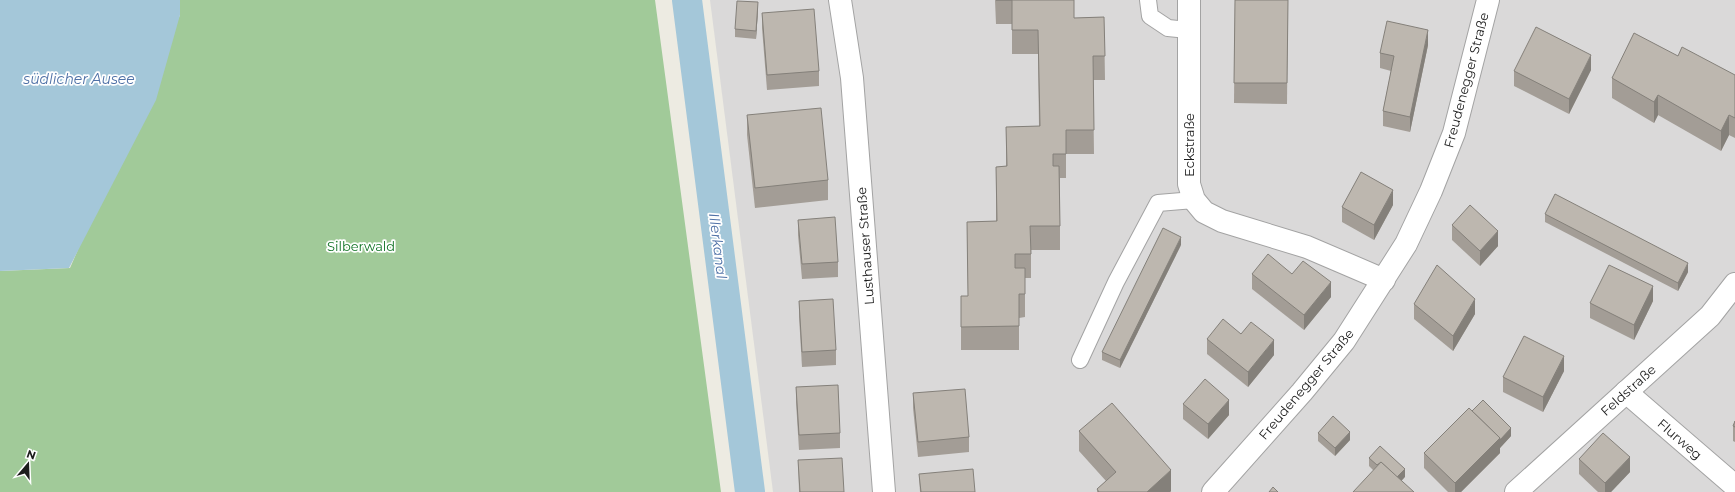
<svg xmlns="http://www.w3.org/2000/svg" width="1735" height="492" font-family="Montserrat,sans-serif">
<rect width="100%" height="100%" fill="#edebe2"/>
<path fill="#dad9d9" d="M710 0H1735V492H773Z"/>
<path fill="#a1ca99" d="M180 0H655L721 492H0V271L70 268 180 15Z"/>
<path fill="#a4c7d9" d="M0 0H180V15L156 100 69 268 0 271Z"/>
<g fill="none" stroke-linecap="round" stroke-linejoin="round">
<path stroke="#a4c7d9" stroke-width="30" d="M687 0 750 492"/>
<defs>
<g id="service">
<path d="M1148 0 1150 16 1168 28 1188 30"/>
<path d="M1080 360 1116 282 1158 203 1194 200"/>
</g>
<g id="minor">
<path d="M840 0 852 78 884 492"/>
<path d="M1189 0V184L1194 200 1204 212 1222 221 1307 247 1384 280"/>
<path d="M1626 392 1735 486"/>
<path d="M1213 492 1302 392 1344 341 1406 244 1431 191 1454 133 1488 0"/>
<path d="M1516 492 1710 316 1735 284"/>
</g>
</defs>
<use href="#service" stroke="#a3a3a3" stroke-width="18"/>
<use href="#minor" stroke="#a3a3a3" stroke-width="24"/>
<use href="#service" stroke="#fff" stroke-width="16"/>
<use href="#minor" stroke="#fff" stroke-width="22"/>
</g>
<g fill="#a39d96">
<path d="M995 0H1074V18L1104 17 1105 80H1093L1094 154H1066V178H1060V250H1031V278H1025V317L1019 318V350H961V296H968L967 222 996 221V167L1006 166V127L1039 126 1038 54H1012V24H996Z"/>
<path d="M1235 0H1288L1287 104 1234 103Z"/>
<path d="M758 10 756 39 735 37V29Z"/>
<path d="M762 13 819 71V86L767 90 762 28Z"/>
<path d="M1428 45 1410 132 1383 126V111L1391 71 1380 68V53Z"/>
<path d="M1678 56 1735 75V138L1729 135 1721 151 1658 115 1654 123 1612 98V78Z"/>
<path d="M1591 70 1569 114 1514 86V71Z"/>
<path d="M747 115 828 180V200L755 208 747 135Z"/>
<path d="M1393 205 1374 240 1342 222V207Z"/>
<path d="M1545 214 1688 272 1678 291 1545 222Z"/>
<path d="M798 220 838 262V277L802 279 798 235Z"/>
<path d="M1452 225 1498 246 1480 266 1452 240Z"/>
<path d="M1181 245 1120 368 1102 360V352Z"/>
<path d="M1252 274H1292L1331 297 1304 330 1252 289Z"/>
<path d="M799 301 836 350V365L802 367 799 316Z"/>
<path d="M1653 301 1634 340 1590 318V303Z"/>
<path d="M1414 304 1475 314 1453 351 1414 319Z"/>
<path d="M1241 334 1274 355 1248 387 1207 354V339Z"/>
<path d="M1564 371 1543 412 1503 392V377Z"/>
<path d="M796 387 840 433V448L799 450 796 402Z"/>
<path d="M913 393 969 437V452L918 457 913 408Z"/>
<path d="M1183 404 1229 415 1208 439 1183 419Z"/>
<path d="M1472 411 1511 436 1500 448V453L1461 492H1448L1424 468V453Z"/>
<path d="M1735 421V442L1733 441V426Z"/>
<path d="M1079 431 1171 491 1170 492H1097V489L1106 481 1079 451Z"/>
<path d="M1318 433 1350 440 1335 456 1318 441Z"/>
<path d="M1369 458 1405 477 1373 470 1369 466Z"/>
<path d="M1579 459 1630 472 1611 492H1598L1579 474Z"/>
<path d="M798 460 844 492H799Z"/>
<path d="M919 474 975 492H920Z"/>
</g>
<g fill="#84807a">
<path d="M758 2V10L756 39V31Z"/>
<path d="M1428 30V45L1410 132V117Z"/>
<path d="M1591 55V70L1569 114V99Z"/>
<path d="M1658 95V115L1654 123V102Z"/>
<path d="M1729 115V135L1721 151V131Z"/>
<path d="M1393 190V205L1374 240V225Z"/>
<path d="M1498 231V246L1480 266V251Z"/>
<path d="M1181 237V245L1120 368V360Z"/>
<path d="M1688 263V272L1678 291V283Z"/>
<path d="M1331 282V297L1304 330V315Z"/>
<path d="M1653 286V301L1634 340V325Z"/>
<path d="M1475 299V314L1453 351V336Z"/>
<path d="M1274 340V355L1248 387V372Z"/>
<path d="M1564 356V371L1543 412V397Z"/>
<path d="M1229 400V415L1208 439V424Z"/>
<path d="M1511 428V436L1500 448V453L1461 492H1455V483L1500 438Z"/>
<path d="M1350 432V440L1335 456V448Z"/>
<path d="M1630 457V472L1611 492H1605V483Z"/>
<path d="M1405 469V477L1394 489V480Z"/>
<path d="M1171 470V491L1170 492H1147Z"/>
</g>
<g fill="#bdb7af" stroke="#84807a">
<path d="M996 0H1074V18L1104 17 1105 56H1093L1094 130H1066V154H1053V166H1059L1060 226H1030L1031 254H1015V268H1025V294H1019V326L961 327V296H968L967 222 997 221 996 167 1007 166 1006 127 1040 126 1038 30H1012V0Z"/>
<path d="M1235 0H1288L1287 83H1234Z"/>
<path d="M737 1 758 2 756 31 735 29Z"/>
<path d="M814 9 819 71 767 75 762 13Z"/>
<path d="M1387 21 1428 30 1410 117 1383 111 1394 56 1380 53Z"/>
<path d="M1536 27 1591 55 1569 99 1514 71Z"/>
<path d="M1634 33 1678 56 1682 47 1735 75V118L1729 115 1721 131 1658 95 1654 102 1612 78Z"/>
<path d="M821 108 828 180 755 188 747 115Z"/>
<path d="M1361 172 1393 190 1374 225 1342 207Z"/>
<path d="M1555 194 1688 263 1678 283 1545 214Z"/>
<path d="M1470 205 1498 231 1480 251 1452 225Z"/>
<path d="M835 217 838 262 802 264 798 220Z"/>
<path d="M1163 228 1181 237 1120 360 1102 352Z"/>
<path d="M1268 254 1292 274 1303 261 1331 282 1304 315 1252 274Z"/>
<path d="M1437 265 1475 299 1453 336 1414 304Z"/>
<path d="M1609 265 1653 286 1634 325 1590 303Z"/>
<path d="M833 299 836 350 802 352 799 301Z"/>
<path d="M1223 319 1241 334 1251 322 1274 340 1248 372 1207 339Z"/>
<path d="M1524 336 1564 356 1543 397 1503 377Z"/>
<path d="M1205 379 1229 400 1208 424 1183 404Z"/>
<path d="M838 385 840 433 799 435 796 387Z"/>
<path d="M965 389 969 437 918 442 913 393Z"/>
<path d="M1483 400 1511 428 1500 440V438L1472 411Z"/>
<path d="M1112 403 1171 470 1147 492H1099L1097 489 1116 472 1079 431Z"/>
<path d="M1469 408 1500 438 1455 483 1424 453Z"/>
<path d="M1333 416 1350 432 1335 448 1318 433Z"/>
<path d="M1735 421V427L1733 426Z"/>
<path d="M1603 433 1630 457 1605 483 1579 459Z"/>
<path d="M1380 446 1405 469 1397 477 1381 462 1377 465 1369 458Z"/>
<path d="M842 458 844 492H800L798 460Z"/>
<path d="M1381 462 1414 492H1353Z"/>
<path d="M973 469 975 492H921L919 474Z"/>
<path d="M1273 487 1278 492H1269Z"/>
</g>
<g text-anchor="middle" dominant-baseline="central" stroke-width="3.5" stroke-linejoin="round" paint-order="stroke">
<g font-size="13" fill="#1c1c1c" stroke="#fff">
<text transform="translate(1466 80) rotate(-75)">Freudenegger Straße</text>
<text transform="translate(1189 145) rotate(-90)">Eckstraße</text>
<text transform="translate(865 246) rotate(-94)">Lusthauser Straße</text>
<text transform="translate(1306 384) rotate(-50)">Freudenegger Straße</text>
<text transform="translate(1628 390) rotate(-42)">Feldstraße</text>
<text transform="translate(1680 439) rotate(41)">Flurweg</text>
</g>
<g font-size="13" fill="#117325" stroke="#fff">
<text x="361" y="246">Silberwald</text>
</g>
<g font-size="14" font-style="italic" fill="#4e70a6" stroke="#fff">
<text x="79" y="79">südlicher Ausee</text>
<text transform="translate(718 246) rotate(83)">Illerkanal</text>
</g>
</g>
<g transform="translate(28 464) rotate(19)" stroke="#ffffff" stroke-width="3" paint-order="stroke">
<path d="M0-3L7 15L0 10L-7 15Z" fill="#1c1c1c"/>
<text y="-6" font-size="11" font-weight="bold" text-anchor="middle" fill="#1c1c1c">N</text>
</g>
</svg>
